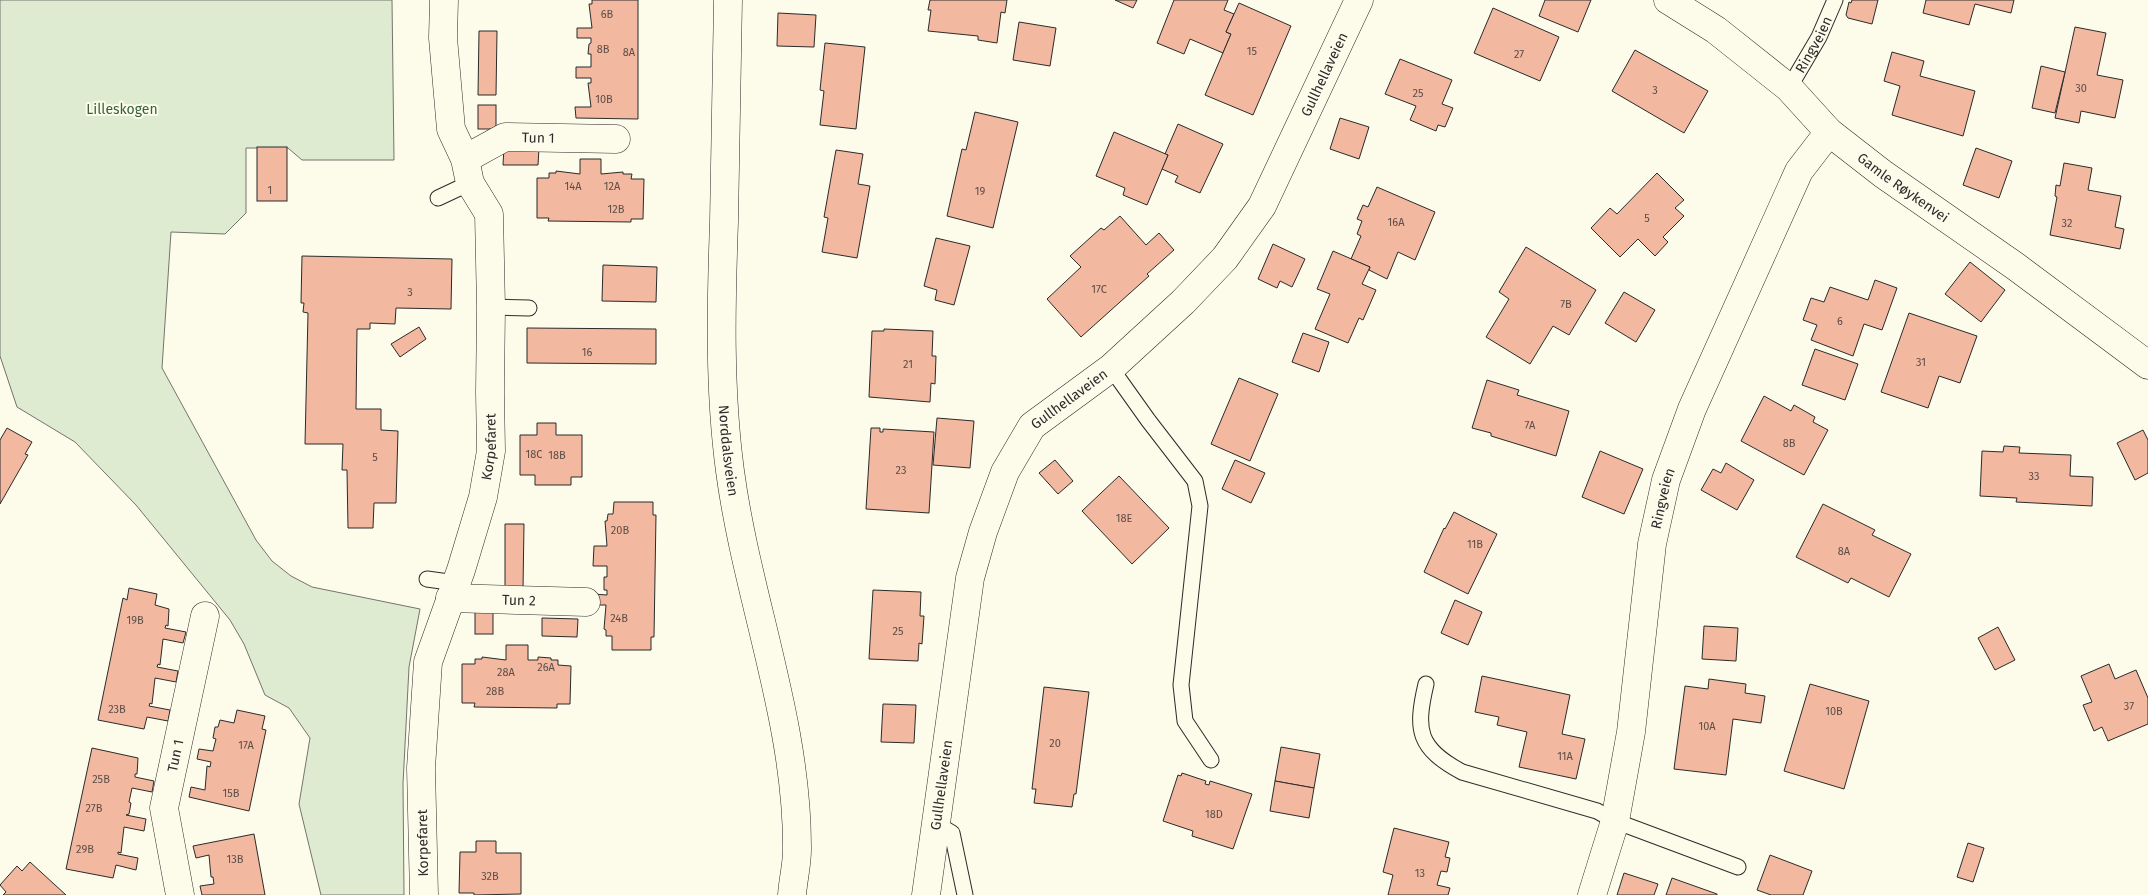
<svg xmlns="http://www.w3.org/2000/svg" width="2148" height="895" font-family="'Fira Sans',sans-serif">
<rect width="100%" height="100%" fill="#fdfbea"/>
<path fill="#deebd1" stroke="#74746e" d="M0 0H392L394 160H302L288 148H246V213L225 234 171 232 162 368 256 540 272 561 291 576 312 587 420 609 409 667 403 784 404 895H321L299 804 310 738 289 708 265 695 244 644 230 620 136 505 75 442 17 407 0 356Z"/>
<g fill="#f2b8a0" stroke="#2b2b2b">
<path d="M592 0H638V119L576 118 575 107H591L588 83H591V78H576V67H591V54H588L589 44 591 43V38H577V28H592L589 4H592Z"/>
<path d="M930 0H1007L1005 13 1001 12 997 43 978 40V36L928 31 931 10H928Z"/>
<path d="M1115 0H1137L1133 8Z"/>
<path d="M1174 0H1228L1224 10 1234 14 1226 32 1231 34 1223 53 1190 39 1184 54 1157 43Z"/>
<path d="M1545 0H1591L1578 32 1539 16Z"/>
<path d="M1852 0H1878L1872 24 1848 18 1846 15 1849 2 1851 3Z"/>
<path d="M1926 0H2014L2011 13 1975 4 1969 25 1923 13Z"/>
<path d="M1239 3 1291 26 1253 115 1205 95 1231 34 1226 32Z"/>
<path d="M1493 8 1559 37 1540 81 1474 53Z"/>
<path d="M778 13 816 15 814 47 777 46Z"/>
<path d="M1019 22 1056 28 1050 66 1013 60Z"/>
<path d="M2075 27 2106 33 2097 75 2123 80 2115 118 2081 111 2079 123 2055 118Z"/>
<path d="M479 31H497L496 95H478Z"/>
<path d="M825 43 865 47 856 129 820 125 824 91 820 90Z"/>
<path d="M1635 50 1708 91 1684 133 1612 91Z"/>
<path d="M1892 52 1924 61 1920 76 1975 91 1963 136 1892 115 1900 86 1884 81Z"/>
<path d="M1400 59 1452 80 1442 104 1453 108 1445 127 1438 125 1436 131 1410 120 1416 106 1385 94Z"/>
<path d="M2041 66 2065 72 2055 113 2032 108Z"/>
<rect x="478" y="105" width="18" height="24"/>
<path d="M975 112 1018 122 993 228 947 216 962 149 966 150Z"/>
<path d="M1340 118 1369 127 1359 159 1330 149Z"/>
<path d="M1178 124 1223 144 1200 193 1175 182 1178 176 1162 169 1168 155 1165 154Z"/>
<path d="M1114 132 1168 155 1147 205 1123 195 1125 188 1096 176Z"/>
<rect x="257" y="147" width="30" height="54"/>
<path d="M504 147 539 148 538 165H503Z"/>
<path d="M1976 148 2012 161 1999 198 1963 185Z"/>
<path d="M836 150 863 154 858 184 870 186 857 258 822 252 828 218 824 217Z"/>
<path d="M580 159H601V174L623 172V174H632L631 179H644L643 219H631V222L548 221 549 218H537V178H549V173H556V171L580 174Z"/>
<path d="M2064 163 2092 168 2088 190 2121 196 2115 227 2124 229 2120 249 2050 235 2057 197 2055 196 2056 185 2060 186Z"/>
<path d="M1657 173 1684 200 1675 208 1684 216 1663 237 1668 242 1655 256 1638 239 1620 257 1591 228 1610 208 1617 214Z"/>
<path d="M1377 187 1435 212 1415 260 1398 252 1387 279 1369 270 1370 267 1351 259 1361 236 1357 234 1362 221 1357 219 1363 205 1368 207Z"/>
<path d="M1120 216 1146 245 1159 233 1174 250 1147 274 1149 276 1081 337 1047 299 1081 267 1070 256 1101 228 1104 230Z"/>
<path d="M936 238 970 246 954 305 935 300 937 290 924 286Z"/>
<path d="M1273 244 1305 259 1292 287 1280 281 1277 288 1258 279Z"/>
<path d="M1526 247 1596 290 1569 335 1553 326 1530 364 1486 337 1509 299 1499 292Z"/>
<path d="M1333 251 1370 267 1362 284 1376 290 1363 320 1359 318 1348 343 1315 329 1330 294 1317 289Z"/>
<path d="M302 256 452 259 451 309 396 308 395 324 370 323V329H357L356 409H381V430L398 431 396 503H374L373 528H348L347 470H342L343 444H305L308 313 303 312 304 303H301Z"/>
<path d="M1970 262 2005 290 1981 322 1945 294Z"/>
<path d="M603 265 657 267 656 302 602 301Z"/>
<path d="M1875 280 1897 288 1882 330 1864 324 1853 356 1811 340 1817 325 1803 320 1811 298 1824 302 1830 287 1868 300Z"/>
<path d="M1624 292 1655 310 1636 342 1605 323Z"/>
<path d="M1909 313 1977 336 1960 383 1939 376 1928 408 1881 392Z"/>
<path d="M419 327 426 339 400 357 391 344Z"/>
<path d="M527 328 656 329V364L527 363Z"/>
<path d="M884 329 933 331 932 356H936L935 384 931 383 930 402 869 397 872 331H884Z"/>
<path d="M1303 333 1329 342 1319 372 1292 362Z"/>
<path d="M1815 349 1858 364 1845 400 1802 385Z"/>
<path d="M1239 378 1278 394 1250 461 1211 444Z"/>
<path d="M1487 380 1519 390 1517 395 1569 411 1556 456 1491 436V433L1472 428Z"/>
<path d="M1764 396 1791 411 1794 405 1815 417 1813 422 1828 430 1804 475 1741 441Z"/>
<path d="M937 418 974 421 970 468 933 465Z"/>
<path d="M537 423H556V435H582V477H571V485H535V475H520V435H537Z"/>
<path d="M7 428 32 442 25 454 28 455 0 504V440Z"/>
<path d="M871 428H880V432H883V429L934 432 929 513 866 509Z"/>
<path d="M2143 430 2148 440V473L2135 480 2117 443Z"/>
<path d="M2004 446 2020 447 2019 453 2071 455 2070 476 2093 477 2092 506 2016 502 2017 498 1980 496 1982 451 2003 452Z"/>
<path d="M1600 451 1643 469 1624 514 1582 497Z"/>
<path d="M1055 460 1073 481 1058 494 1039 473Z"/>
<path d="M1235 460 1265 473 1251 503 1222 489Z"/>
<path d="M1726 463 1754 480 1737 510 1701 490 1713 469 1721 473Z"/>
<path d="M1119 476 1169 528 1132 564 1082 511Z"/>
<path d="M614 502H653V515H656L654 637H651V650H612V636H606V630L604 629 606 605H593V594L607 595V590H604V577H607V566H593L594 546H607L605 521H607L608 514H613Z"/>
<path d="M1823 504 1875 530 1872 535 1911 554 1889 597 1851 578 1848 583 1796 557Z"/>
<path d="M1454 512 1497 534 1468 594 1424 572 1444 528 1445 529Z"/>
<path d="M505 524H524L523 589 505 590Z"/>
<path d="M129 588 157 594 155 605 169 609 168 626 166 625 165 628 186 632 183 643 163 639 160 665 158 664 157 667 178 671 176 682 155 678 152 704 150 703 149 706 170 710 168 721 147 717 144 729 98 720 123 598 127 600Z"/>
<path d="M873 590 921 592 920 616H924L922 644 919 643 918 661 869 659Z"/>
<path d="M1455 600 1482 612 1468 645 1441 633Z"/>
<rect x="475" y="610" width="18" height="24"/>
<path d="M542 618 578 619 577 637 542 636Z"/>
<path d="M1704 626 1738 628 1736 661 1702 659Z"/>
<path d="M1998 627 2015 660 1995 670 1978 638Z"/>
<path d="M506 645H528V660H538V657L551 658V660H558V665L571 666 570 704H557V708L474 707 475 703H462V664H475V659H482V657L506 660Z"/>
<path d="M2109 664 2115 679 2136 670 2148 698V724L2108 741 2102 727 2094 731 2083 705 2092 702 2081 676Z"/>
<path d="M1482 676 1570 695 1562 734 1585 739 1576 779 1519 767 1527 732 1497 725 1499 717 1475 712Z"/>
<path d="M1709 679 1746 684 1745 693 1765 696 1761 723 1733 719 1726 775 1674 769 1685 686 1708 689Z"/>
<path d="M1810 684 1869 701 1844 789 1784 771Z"/>
<path d="M1044 687 1089 692 1076 794H1074L1072 807 1034 803 1036 789H1032Z"/>
<path d="M883 704 916 705 914 743 881 742Z"/>
<path d="M237 710 265 716 262 729 266 730 249 811 189 797 191 787 205 790 207 766 210 767 211 762 197 759 199 749 213 751 216 739 213 738 215 727H218L220 720 234 723Z"/>
<path d="M1281 747 1320 754 1314 788 1275 781Z"/>
<path d="M92 748 138 758 137 774H135V777L154 781 152 792 132 788 129 802 131 803 129 814 126 815 146 819 144 831 124 827 121 853 118 852V854L138 858 136 870 116 865 113 878 66 869Z"/>
<path d="M1182 773 1206 781 1205 784 1209 785 1210 781 1252 794 1233 849 1192 836 1193 831 1163 821 1178 775 1181 776Z"/>
<path d="M1275 781 1314 788 1309 818 1270 811Z"/>
<path d="M1394 828 1449 842 1445 857 1450 858 1447 872 1441 871 1437 885 1450 888 1448 895H1388L1393 875 1383 872Z"/>
<path d="M254 834 265 895H202L200 886 214 884 213 877H211L209 855 196 858 193 846Z"/>
<path d="M476 841H496V853H521V894L474 895V893H459L460 852H476Z"/>
<path d="M1968 843 1984 848 1973 882 1957 877Z"/>
<path d="M1770 855 1812 871 1803 895H1771L1757 890Z"/>
<path d="M30 862 66 895H3L6 892 0 885 17 866 22 871Z"/>
<path d="M1624 873 1658 884 1654 895H1617Z"/>
<path d="M1672 878 1717 894V895H1666Z"/>
</g>
<g fill="none" stroke-linecap="round" stroke-linejoin="round">
<defs>
<g id="service">
<path id="s1" d="M1789 88 1819 37 1835 0"/>
<path d="M438 198 470 183"/>
<path d="M491 307 529 308"/>
<path d="M1111 368 1148 420 1195 481 1200 506 1181 685 1185 721 1211 760"/>
<path d="M427 579 456 583"/>
<path d="M1426 684C1415 731 1418 748 1462 772L1597 811 1615 821 1738 867"/>
<path d="M935 823 952 833 965 895"/>
</g>
<g id="minor">
<path id="s2" d="M728 0C727 74 726 148 724 222 721 305 719 389 730 471 747 598 798 721 797 850 797 865 793 880 792 895"/>
<path id="s3" d="M1668 0 1716 30 1789 88 1829 132 1883 174 2015 266 2148 365"/>
<path id="s4" d="M465 159 505 137 616 139"/>
<path id="s5" d="M450 598 586 602"/>
<path id="s6" d="M180 895 164 808 205 616"/>
<path id="s7" d="M424 895 421 768 428 662 461 570 483 497 491 451 490 392 491 307 489 214 470 183 465 159 451 129 443 38 444 0"/>
<path id="s8" d="M926 895 970 578 983 532 1005 472 1032 426 1111 368 1183 302 1225 258 1262 206 1359 0"/>
<path id="s9" d="M1592 895 1615 821 1631 732 1652 544 1666 480 1692 409 1799 171 1829 132"/>
</g>
</defs>
<use href="#service" stroke="#2b2b2b" stroke-width="17"/>
<use href="#minor" stroke="#2b2b2b" stroke-width="29"/>
<use href="#service" stroke="#fdfbea" stroke-width="15"/>
<use href="#minor" stroke="#fdfbea" stroke-width="28"/>
</g>
<g text-anchor="middle" dominant-baseline="central" stroke-width="4" stroke-linejoin="round" paint-order="stroke">
<g font-size="11" fill="#5d4e48">
<text x="607" y="14">6B</text>
<text x="603" y="49">8B</text>
<text x="1252" y="51">15</text>
<text x="629" y="52">8A</text>
<text x="1519" y="54">27</text>
<text x="2081" y="88">30</text>
<text x="1655" y="90">3</text>
<text x="1418" y="93">25</text>
<text x="604" y="99">10B</text>
<text x="573" y="186">14A</text>
<text x="612" y="186">12A</text>
<text x="270" y="190">1</text>
<text x="980" y="191">19</text>
<text x="616" y="209">12B</text>
<text x="1647" y="218">5</text>
<text x="1396" y="222">16A</text>
<text x="2067" y="223">32</text>
<text x="1099" y="289">17C</text>
<text x="410" y="292">3</text>
<text x="1566" y="304">7B</text>
<text x="1840" y="321">6</text>
<text x="587" y="352">16</text>
<text x="1921" y="362">31</text>
<text x="908" y="364">21</text>
<text x="1530" y="425">7A</text>
<text x="1789" y="443">8B</text>
<text x="534" y="454">18C</text>
<text x="557" y="455">18B</text>
<text x="375" y="457">5</text>
<text x="901" y="470">23</text>
<text x="2034" y="476">33</text>
<text x="1124" y="518">18E</text>
<text x="620" y="530">20B</text>
<text x="1475" y="544">11B</text>
<text x="1844" y="551">8A</text>
<text x="619" y="618">24B</text>
<text x="135" y="620">19B</text>
<text x="898" y="631">25</text>
<text x="546" y="667">26A</text>
<text x="506" y="672">28A</text>
<text x="495" y="691">28B</text>
<text x="2129" y="706">37</text>
<text x="117" y="709">23B</text>
<text x="1834" y="711">10B</text>
<text x="1707" y="726">10A</text>
<text x="1055" y="743">20</text>
<text x="246" y="745">17A</text>
<text x="1565" y="756">11A</text>
<text x="101" y="779">25B</text>
<text x="231" y="793">15B</text>
<text x="94" y="808">27B</text>
<text x="1214" y="814">18D</text>
<text x="85" y="849">29B</text>
<text x="235" y="859">13B</text>
<text x="1420" y="873">13</text>
<text x="490" y="876">32B</text>
</g>
<g font-size="14" fill="#2b2b2b" stroke="#fdfbea">
<text stroke="none"><textPath href="#s1" startOffset="50">Ringveien</textPath></text>
<text stroke="none"><textPath href="#s8" startOffset="951">Gullhellaveien</textPath></text>
<text stroke="none"><textPath href="#s4" startOffset="79">Tun 1</textPath></text>
<text stroke="none"><textPath href="#s3" startOffset="302">Gamle Røykenvei</textPath></text>
<text stroke="none"><textPath href="#s8" startOffset="531">Gullhellaveien</textPath></text>
<text stroke="none"><textPath href="#s7" startOffset="458">Korpefaret</textPath></text>
<text stroke="none"><textPath href="#s2" startOffset="451">Norddalsveien</textPath></text>
<text stroke="none"><textPath href="#s9" startOffset="404">Ringveien</textPath></text>
<text stroke="none"><textPath href="#s5" startOffset="69">Tun 2</textPath></text>
<text stroke="none"><textPath href="#s6" startOffset="142">Tun 1</textPath></text>
<text stroke="none"><textPath href="#s8" startOffset="111">Gullhellaveien</textPath></text>
<text transform="translate(423 843) rotate(-91)">Korpefaret</text>
</g>
<g font-size="14" fill="#34623c" stroke="#fdfbea">
<text x="122" y="109">Lilleskogen</text>
</g>
</g>
</svg>
